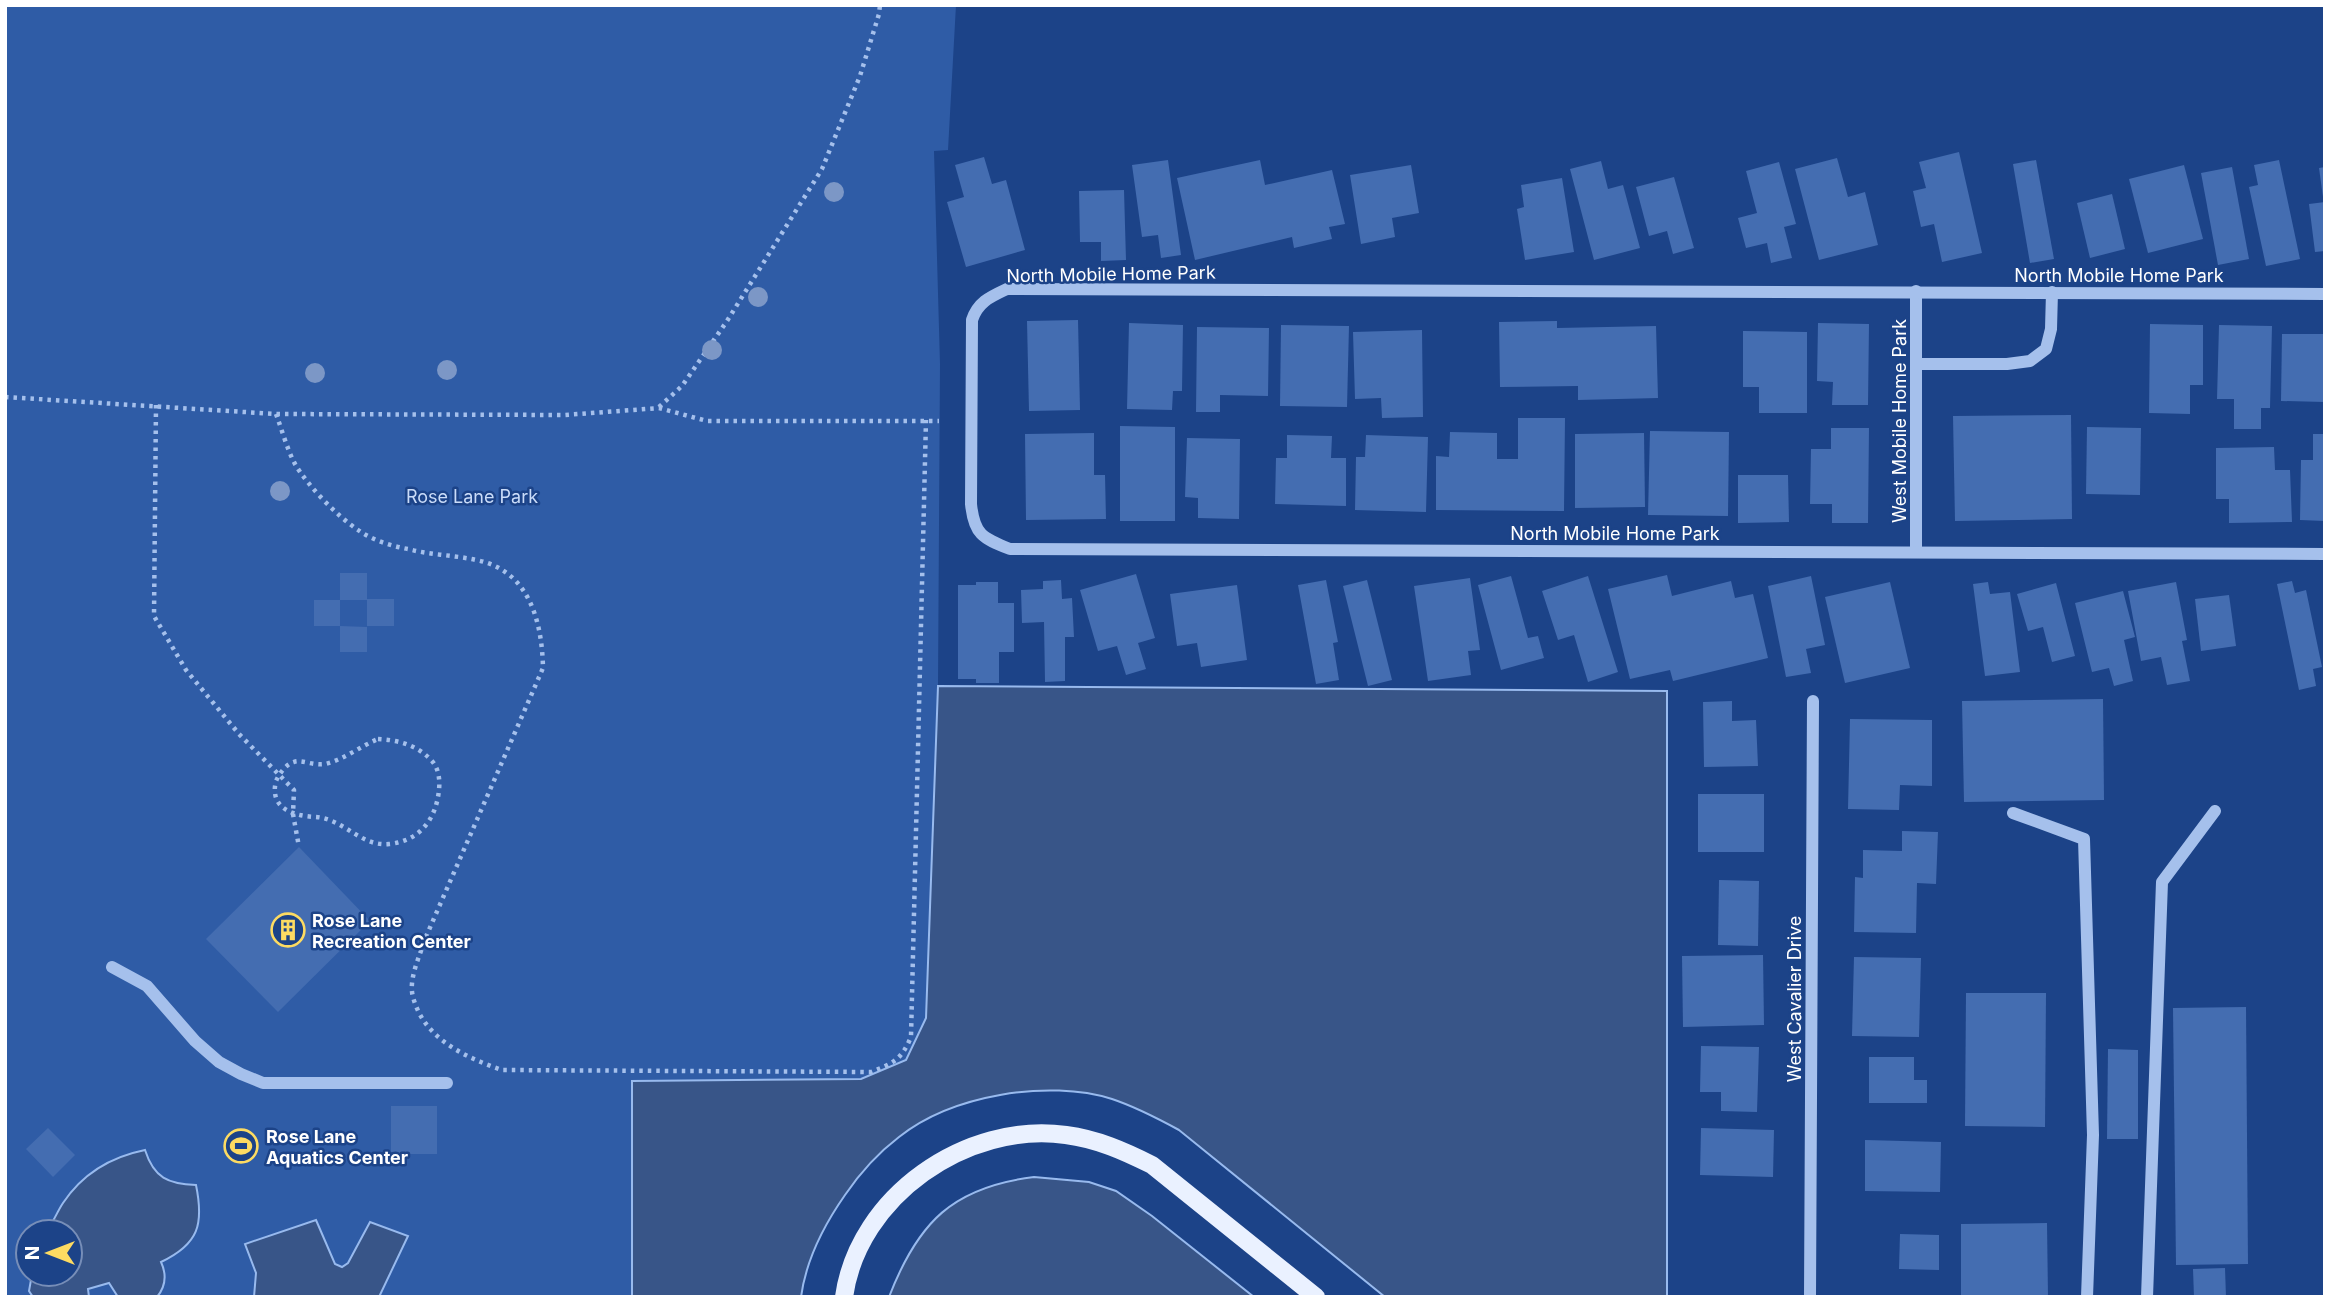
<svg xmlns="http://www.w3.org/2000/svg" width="2330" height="1302" font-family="Inter,sans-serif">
<rect width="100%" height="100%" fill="#1c4388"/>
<path fill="#2f5ca6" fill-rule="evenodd" d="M5 5H956L948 150 934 151 940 364 938 686 926 1018 906 1060 861 1079 632 1081V1297H5ZM28 1232H70V1274H28Z"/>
<g fill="#385588" stroke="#98baee" stroke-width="2">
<path d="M938 686 1667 691V1297H1385L1179 1130C1157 1118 1136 1107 1112 1099 1048 1079 952 1095 899 1137 878 1153 860 1173 845 1195 824 1225 806 1260 801 1297H632V1081L861 1079 906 1060 926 1018Z"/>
<path d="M145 1150C154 1178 168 1184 196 1185 204 1224 199 1244 161 1262 167 1275 166 1286 157 1297H118L109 1283 88 1289 89 1297H33L29 1291 32 1274H70V1232H46C53 1223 57 1212 63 1203 83 1173 110 1157 145 1150Z"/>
<path d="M1034 1177 1089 1182 1116 1191 1152 1216 1254 1297H889C918 1222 953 1187 1034 1177Z"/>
<path d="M316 1220 335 1264 342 1267 348 1263 370 1222 408 1236 379 1297H254L256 1273 245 1244Z"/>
</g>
<g fill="#446db1">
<path d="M1959 152 1982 253 1942 262 1934 224 1921 227 1913 191 1926 188 1919 162Z"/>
<path d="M984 157 992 184 1006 180 1025 250 966 267 947 202 964 197 955 165Z"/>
<path d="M1837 158 1848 197 1865 192 1878 245 1819 260 1795 169Z"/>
<path d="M1168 160 1181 255 1161 258 1158 235 1142 237 1132 165Z"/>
<path d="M1260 160 1265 185 1332 170 1345 224 1329 227 1332 239 1294 248 1292 237 1195 260 1177 178Z"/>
<path d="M2036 160 2054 259 2030 263 2013 164Z"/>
<path d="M2279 160 2300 259 2266 266 2249 187 2258 185 2254 165Z"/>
<path d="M1601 161 1608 189 1623 185 1640 248 1594 260 1570 169Z"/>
<path d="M1779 162 1796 224 1784 227 1792 258 1771 263 1767 243 1746 248 1738 218 1757 213 1746 171Z"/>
<path d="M1411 165 1419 213 1392 218 1395 237 1361 244 1350 175Z"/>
<path d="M2184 165 2203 239 2148 253 2129 179Z"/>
<path d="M2232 167 2249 259 2218 265 2201 173Z"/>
<path d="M2325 167V197H2323L2319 168Z"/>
<path d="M1674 177 1694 248 1673 254 1667 231 1649 236 1636 187Z"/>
<path d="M1562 178 1574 252 1525 260 1517 209 1524 207 1521 185Z"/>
<path d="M1124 190 1126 260 1101 261V242H1080L1079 191Z"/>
<path d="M2112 194 2125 249 2090 258 2077 203Z"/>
<path d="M2325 202V251L2315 252 2309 204Z"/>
<path d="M1078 320 1080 410 1029 411 1027 321Z"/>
<path d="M1557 321V328L1656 326 1658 398 1578 400V386L1500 387 1499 322Z"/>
<path d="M1129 323 1183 325 1182 391H1173L1172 410 1127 409Z"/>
<path d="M1818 323 1869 324 1868 405H1832L1833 382 1817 381Z"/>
<path d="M2150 324 2203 325V385H2190V414L2149 413Z"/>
<path d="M1281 325 1349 326 1347 407 1280 406Z"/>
<path d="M2219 325 2272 326 2270 408H2261V429H2234V399H2217Z"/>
<path d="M1197 327 1269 328 1268 396 1220 395V412H1196Z"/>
<path d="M1422 330 1423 417 1382 418 1381 398 1355 399 1353 332Z"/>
<path d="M1743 331 1807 332V413H1759V387H1743Z"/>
<path d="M2282 334H2325V402L2281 401Z"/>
<path d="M2071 415 2072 519 1955 521 1953 416Z"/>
<path d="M1518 418H1565L1564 511 1436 510V456L1449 457 1450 432 1497 433V459H1518Z"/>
<path d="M1120 426 1175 427V521H1120Z"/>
<path d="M2087 427 2141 428 2140 495 2086 494Z"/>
<path d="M1831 428H1869L1868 523H1832V504H1810L1811 449H1831Z"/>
<path d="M1650 431 1729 432 1728 516 1648 515Z"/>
<path d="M1094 433V475H1105L1106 519 1026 520 1025 434Z"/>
<path d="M1644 433 1645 507 1575 508V434Z"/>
<path d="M2313 434H2325V521L2300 520 2301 460H2313Z"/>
<path d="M1287 435 1332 436 1331 458H1346V506L1275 504 1276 458H1287Z"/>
<path d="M1366 435 1428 437 1426 512 1355 510 1356 457H1365Z"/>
<path d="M1187 438 1240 439 1239 519 1198 518V498L1185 497Z"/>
<path d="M2274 447 2275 470H2290L2292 522 2229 523V499H2216V448Z"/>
<path d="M1738 475H1788L1789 522 1738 523Z"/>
<rect x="340" y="573" width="27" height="27"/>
<path d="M1136 574 1155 638 1138 643 1146 669 1126 675 1117 646 1098 651 1080 590Z"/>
<path d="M1667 575 1672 596 1731 581 1735 598 1753 594 1768 658 1673 681 1670 670 1630 679 1608 589Z"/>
<path d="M1511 576 1528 638 1538 636 1544 658 1501 670 1478 585Z"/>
<path d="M1588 576 1618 672 1588 682 1574 635 1558 640 1542 591Z"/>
<path d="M1811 576 1825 645 1806 649 1811 673 1786 677 1768 586Z"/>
<path d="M1470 578 1480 650 1468 651 1471 675 1428 681 1414 586Z"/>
<path d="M1061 580 1062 599 1072 598 1074 637H1065V681L1045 682 1044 622 1022 623 1021 590 1043 589V581Z"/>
<path d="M1326 580 1338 642 1333 643 1339 680 1316 684 1298 585Z"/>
<path d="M1367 580 1392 680 1368 686 1343 586Z"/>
<path d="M2292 581 2295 593 2306 590 2322 667 2313 669 2316 686 2299 690 2277 584Z"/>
<path d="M976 582H998V603H1014V652H999V683H976V679H958V585H976Z"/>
<path d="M1890 582 1910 668 1845 683 1825 597Z"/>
<path d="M1988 582 1990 594 2010 592 2020 672 1985 676 1973 584Z"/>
<path d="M2176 582 2187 640 2182 641 2190 681 2167 685 2161 657 2141 661 2128 591Z"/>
<path d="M2056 583 2075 656 2052 662 2043 627 2028 631 2017 594Z"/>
<path d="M1237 585 1247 660 1201 667 1197 643 1177 646 1170 594Z"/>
<path d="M2123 591 2135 637 2124 640 2133 681 2114 686 2109 668 2092 672 2075 603Z"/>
<path d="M2229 595 2236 646 2201 651 2195 599Z"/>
<rect x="367" y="599" width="27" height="27"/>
<path d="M314 600H340V626L367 627V652H340V626H314Z"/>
<path d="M2103 699 2104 800 1964 802 1962 701Z"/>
<path d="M1732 701V721L1756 720 1758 766 1704 767 1703 702Z"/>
<path d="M1850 719 1932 720V786L1900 785 1899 810 1848 809Z"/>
<rect x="1698" y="794" width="66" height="58"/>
<path d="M1902 831 1938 832 1936 884 1917 883 1916 933 1854 932 1855 877 1863 878V850L1902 851Z"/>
<path d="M299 847 370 921 278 1012 206 939Z"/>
<path d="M1719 880 1759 881 1758 946 1718 945Z"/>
<path d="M1763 955 1764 1025 1683 1027 1682 956Z"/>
<path d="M1854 957 1921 958 1919 1037 1852 1036Z"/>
<path d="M1966 993H2046L2045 1127 1965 1126Z"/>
<path d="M2246 1007 2248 1264 2176 1265 2173 1008Z"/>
<path d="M1701 1046 1759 1047 1757 1112 1721 1111V1092H1700Z"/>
<path d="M2108 1049 2138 1050V1139H2107Z"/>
<path d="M1869 1057H1914V1080H1927V1103H1869Z"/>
<rect x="391" y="1106" width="46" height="48"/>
<path d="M48 1128 75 1155 53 1177 26 1149Z"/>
<path d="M1701 1128 1774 1130 1773 1177 1700 1175Z"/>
<path d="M1865 1140 1941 1142 1940 1192 1865 1191Z"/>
<path d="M2047 1223 2048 1297H1961V1224Z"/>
<path d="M1900 1234 1939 1235V1270L1899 1269Z"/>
<path d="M2225 1268 2226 1297H2194L2193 1269Z"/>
</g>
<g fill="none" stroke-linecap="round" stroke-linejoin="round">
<g stroke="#a5c0ec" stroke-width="4.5" stroke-dasharray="3.5 5" stroke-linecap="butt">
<path d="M5 397 276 414 564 415 659 408 707 421H939"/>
<path d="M156 405 154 616 186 670 239 734 294 790 293 814 299 847"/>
<path d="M659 407 682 386 727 321 822 169 860 76 879 14 880 5"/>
<path d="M276 414C282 430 287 449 295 464 308 486 337 516 358 530 372 540 391 546 408 549 430 555 454 555 476 560 529 570 542 621 543 668L425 939C420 956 408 979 413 997 424 1039 465 1057 502 1070L871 1072C894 1063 901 1060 911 1037L926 420"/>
<path d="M378 739C398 740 417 745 431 760 439 768 440 780 439 790 436 819 420 841 389 844 361 847 344 819 316 817 294 816 269 809 276 781 279 774 286 764 294 762 301 759 313 766 325 764 343 760 361 746 378 739Z"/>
</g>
<g stroke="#a5c0ec" stroke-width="12">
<path d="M1916 291V552"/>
<path d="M2325 294 1007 289C990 297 978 302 972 320L971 504C974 534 982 538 1010 549L2325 554"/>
<path d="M1916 364H2007L2030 361 2046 349 2051 329 2052 292"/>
<path d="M2013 813 2084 839 2093 1135 2087 1297"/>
<path d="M112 967 147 986 195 1041 219 1062 241 1074 263 1083H447"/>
<path d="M1810 1297 1813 701"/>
<path d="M2147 1297 2162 882 2215 811"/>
</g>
<path stroke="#eaf1ff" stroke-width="18" d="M844 1297C858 1196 967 1121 1066 1135 1097 1139 1124 1151 1152 1165L1316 1297"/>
</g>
<g fill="#7c97c6">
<circle cx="834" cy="192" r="10"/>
<circle cx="758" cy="297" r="10"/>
<circle cx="712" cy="350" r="10"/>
<circle cx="447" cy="370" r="10"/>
<circle cx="315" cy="373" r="10"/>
<circle cx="280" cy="491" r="10"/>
</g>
<defs>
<symbol id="building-ring" viewBox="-11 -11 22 22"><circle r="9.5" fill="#1c4388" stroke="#fddb62" stroke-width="1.5"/><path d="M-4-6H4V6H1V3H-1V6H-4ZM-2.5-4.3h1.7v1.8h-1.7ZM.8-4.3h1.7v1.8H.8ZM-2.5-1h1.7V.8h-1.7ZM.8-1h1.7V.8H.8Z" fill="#fddb62"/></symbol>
<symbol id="stadium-ring" viewBox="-11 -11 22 22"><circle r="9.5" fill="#1c4388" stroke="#fddb62" stroke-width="1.5"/><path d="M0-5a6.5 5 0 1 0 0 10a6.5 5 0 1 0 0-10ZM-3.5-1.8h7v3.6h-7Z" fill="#fddb62"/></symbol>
</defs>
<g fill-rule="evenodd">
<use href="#building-ring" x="269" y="911" width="38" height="38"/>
<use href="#stadium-ring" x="222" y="1127" width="38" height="38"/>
</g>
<g text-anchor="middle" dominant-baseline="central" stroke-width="5" stroke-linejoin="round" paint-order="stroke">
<g font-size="18" fill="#fff" stroke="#1c4388">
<text transform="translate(1111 274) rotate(-1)">North Mobile Home Park</text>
<text x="2119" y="275">North Mobile Home Park</text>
<text transform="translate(1899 421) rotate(-90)">West Mobile Home Park</text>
<text x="1615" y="533">North Mobile Home Park</text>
<text transform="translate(1794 999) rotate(-90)">West Cavalier Drive</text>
</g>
<g font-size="18" fill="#cadcf9" stroke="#1c4388">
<text x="472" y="496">Rose Lane Park</text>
</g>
<g font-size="18" font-weight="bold" fill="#fff" stroke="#1c4388" text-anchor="start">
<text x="312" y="920">Rose Lane<tspan x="312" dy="21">Recreation Center</tspan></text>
<text x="266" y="1136">Rose Lane<tspan x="266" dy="21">Aquatics Center</tspan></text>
</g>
</g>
<rect width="2330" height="1302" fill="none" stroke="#ffffff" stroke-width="14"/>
<g transform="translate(49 1253) rotate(270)"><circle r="33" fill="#1c4388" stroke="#778eb8" stroke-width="2"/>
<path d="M0-5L12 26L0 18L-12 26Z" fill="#fddb62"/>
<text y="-10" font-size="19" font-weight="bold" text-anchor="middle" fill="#ffffff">N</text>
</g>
</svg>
